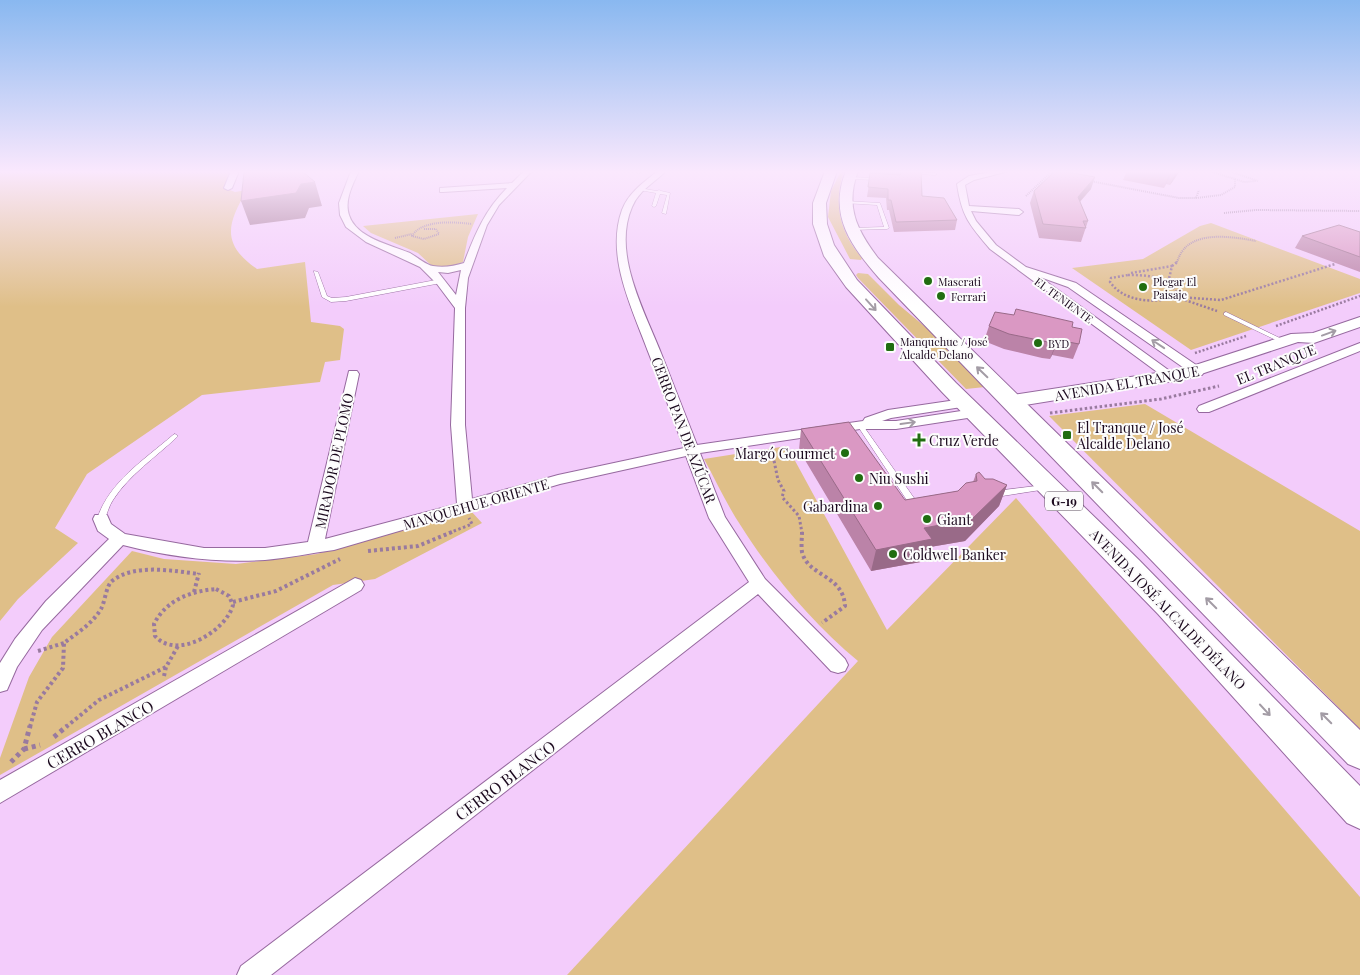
<svg xmlns="http://www.w3.org/2000/svg" width="1360" height="975" font-family="'Playfair Display',serif">
<rect width="100%" height="100%" fill="#f3ccfb"/>
<g fill="#dfbf88">
<path d="M0 171H237L225 188 235 192 247 190C227 224 221 244 257 269L305 262 311 322 340 326 344 329 340 360 325 362 320 382 202 395 87 474 55 528 78 543 18 599 0 621Z"/>
<path d="M841 171H844C833 202 839 232 862 258L861 260 850 259 828 217 831 191Z"/>
<path d="M478 214 468 237 463 262 450 267 434 268 418 253 371 233 363 226Z"/>
<path d="M1211 223 1360 279V293L1191 350 1072 268 1143 259 1200 226Z"/>
<path d="M858 273 868 274 899 305 929 330 985 387 966 389 858 278 856 275Z"/>
<path d="M1145 404 1360 531V729L1049 416Z"/>
<path d="M787 446 887 630 1016 498 1360 897V975H567L858 661C813 624 772 575 741 526 727 505 716 481 704 459Z"/>
<path d="M471 511 482 523 375 579 333 585 0 775V758L29 677 52 637 132 551 164 559 236 564 317 554Z"/>
</g>
<g fill="none" stroke-linecap="round" stroke-linejoin="round">
<defs>
<g id="lane">
<path d="M890 171 935 173 937 174 935 175 892 172Z"/>
<path d="M848 177 877 178 879 179 877 180 849 179H848Z"/>
<path d="M639 188 657 191 659 190 661 191 670 193 666 214 662 213 667 195 660 194 656 206 654 207 652 206 656 193 639 190Z"/>
<path d="M845 201 880 203 889 228 887 229 850 230V228H852L884 227 877 205 844 203 843 202Z"/>
<path d="M314 271 318 272 327 296 332 298 346 297 441 279 444 281 441 283 346 301 331 302 322 297 314 272Z"/>
<path d="M1226 312 1286 341 1287 342 1284 344 1282 343 1224 315V313Z"/>
<path d="M860 423 862 424 914 498 923 505 922 507H916L908 502 857 425Z"/>
<path d="M175 434 178 436 177 437C156 457 129 475 113 500 109 506 107 514 104 521H98L97 519C109 482 144 460 173 435Z"/>
<path d="M1044 485H1047L1048 487 1047 489 996 497 992 494 996 491Z"/>
</g>
<g id="street">
<path d="M231 171H239L232 188 228 190 224 188Z"/>
<path d="M351 171H359C353 184 344 200 349 215 356 238 391 245 410 253 417 257 426 265 433 266 444 268 454 266 464 263 475 234 485 210 507 188L443 192H440V188L512 183 524 171H532L499 205 487 225 468 278 465 308V425L472 499 558 475 684 448C672 416 661 385 649 354 633 310 605 257 622 210 629 192 644 182 658 171H666C654 183 639 190 632 207 612 253 644 310 661 353 673 383 685 414 697 445L863 421 865 418 888 410 963 399 968 400 970 403 968 406 891 418 882 421H896L974 409 981 413 974 417 896 429H860L700 453 725 517 765 579 845 659 848 665 845 671 838 673 831 671 758 594 271 975H237L241 966 749 582 709 518 686 456 560 484 334 550C311 553 288 558 265 560 218 563 169 557 123 545L42 630 17 667 7 690 0 692V663L15 639 46 601 109 539 98 531 93 519 95 515H107L111 524 125 534 204 548H265L308 542 349 371H357L359 374 325 539 457 504 451 425 455 308 437 284 420 267 366 242 346 227 340 215 339 203ZM461 270 456 295 438 272 448 273Z"/>
<path d="M996 171H1009L974 180 965 185 969 206 1019 209 1023 212 1019 215 971 211 976 221 996 245 1026 267 1076 283 1202 369 1204 372 1202 375H1194L1068 287 1040 277 1178 377 1176 380H1168L990 249C969 224 962 217 957 184L969 176Z"/>
<path d="M1360 343V351L1209 412H1199L1197 409 1199 406Z"/>
<path d="M355 578 361 580 364 585 361 590 0 803V780Z"/>
</g>
<path id="secondary" d="M1360 317V327L1314 343 1298 342 1186 379 1013 407 1006 405 1004 401 1006 397 1013 395 1183 369 1291 334 1313 333Z"/>
<g id="primary">
<path d="M825 171H837L826 203 827 224 834 245 857 280 956 383 1139 560 1360 786V829L1347 823 1158 614 942 392 846 287 824 256 813 224V203Z"/>
<path d="M846 171H858C845 206 856 229 878 258L1360 730V769L1348 764 879 278C851 246 828 215 846 171Z"/>
</g>
</defs>
<use href="#lane" stroke="#96699f" stroke-width="1"/>
<use href="#street" stroke="#96699f" stroke-width="2"/>
<use href="#secondary" stroke="#96699f" stroke-width="2"/>
<use href="#primary" stroke="#96699f" stroke-width="2"/>
<g stroke="#997a9f" stroke-width="2" stroke-dasharray="1 1" stroke-linecap="butt">
<path d="M627 171 641 173"/>
<path d="M1229 171 1258 181"/>
<path d="M1235 179 1244 182 1256 181"/>
<path d="M1090 181 1179 198H1196L1199 190"/>
<path d="M1026 196 1050 173 1056 174"/>
<path d="M1196 198 1221 195 1235 187V179L1209 171"/>
<path d="M1224 213 1256 210 1360 211"/>
<path d="M424 229H436L439 234 424 239 412 236C422 219 455 222 472 224"/>
<path d="M395 238 412 234"/>
<path d="M1176 264C1178 260 1179 256 1181 253 1195 230 1234 237 1256 241"/>
</g>
<g stroke="#997a9f" stroke-width="2.5" stroke-dasharray="2 2" stroke-linecap="butt">
<path d="M1172 266 1177 262"/>
<path d="M1131 273 1172 266 1168 283"/>
<path d="M1128 275C1147 275 1172 276 1178 297 1155 303 1125 303 1110 282L1111 278Z"/>
<path d="M1178 297 1221 300 1335 264"/>
<path d="M1185 300 1217 311"/>
<path d="M1276 326 1360 296"/>
<path d="M1195 353 1246 336"/>
</g>
<g stroke="#997a9f" stroke-width="3" stroke-dasharray="2.5 2.5" stroke-linecap="butt">
<path d="M1050 413 1161 399 1219 386"/>
<path d="M772 451 778 480 784 491 782 497 799 516 802 533"/>
<path d="M449 533 472 524 469 518"/>
</g>
<g stroke="#997a9f" stroke-width="4" stroke-dasharray="3 3" stroke-linecap="butt">
<path d="M802 532C802 538 801 545 802 552 808 577 843 574 845 606L822 623"/>
<path d="M368 551 418 546 452 532"/>
<path d="M216 589 229 596 233 605C226 631 177 661 155 636L154 624C166 600 191 591 216 589Z"/>
<path d="M194 592 199 573"/>
<path d="M233 602 276 591 340 559"/>
<path d="M38 651 64 643"/>
<path d="M164 676 166 667 178 646"/>
<path d="M30 727 37 702 63 668 64 643C77 633 92 624 101 609 105 602 106 586 112 581 134 563 174 571 199 574"/>
<path d="M66 727 99 700 166 667"/>
</g>
<g stroke="#997a9f" stroke-width="5" stroke-dasharray="4 4" stroke-linecap="butt">
<path d="M54 737 67 726"/>
<path d="M24 749 40 745"/>
<path d="M11 762 24 749 30 726"/>
</g>
<use href="#lane" fill="#fff" fill-rule="evenodd"/>
<use href="#street" fill="#fff" fill-rule="evenodd"/>
<use href="#secondary" fill="#fff" fill-rule="evenodd"/>
<use href="#primary" fill="#fff" fill-rule="evenodd"/>
</g>
<g fill="#bb83a8">
<path d="M871 171H921L922 196 957 220 955 230 894 232 889 210H887L886 198 867 197Z"/>
<path d="M1127 171H1180L1170 185 1166 184 1164 188 1123 180Z"/>
<path d="M1091 189 1080 202 1088 221 1081 242 1039 238 1030 203 1034 191Z"/>
<path d="M1360 232V272L1295 248 1302 236Z"/>
<path d="M989 326 1072 327 1079 344 1073 359 1052 355 1050 359 1042 358 1004 349 984 341Z"/>
<path d="M801 429 905 500 958 491 973 482 976 474 985 479 1007 485 999 506 965 541 930 547 926 561 871 571 799 450Z"/>
</g>
<g fill="#996a88">
<path d="M1171 171H1172L1166 184 1164 188Z"/>
<path d="M1176 171H1180L1170 185Z"/>
<path d="M1095 177 1091 189 1073 209 1078 197Z"/>
<path d="M315 182 322 206 309 208 305 218 250 225 241 201 301 184Z"/>
<path d="M1058 340 1052 355 1050 359 1056 343Z"/>
<path d="M1007 485 999 506 965 541 930 547 926 561 871 571 876 550 924 528Z"/>
</g>
<g fill="#da98c3" stroke="#996a88">
<path d="M255 171H302L315 182 301 184 296 193 241 201 244 172Z"/>
<path d="M898 171H921L922 196 944 198 957 220 896 222 891 200H888V189L868 187 870 173 900 175 903 171Z"/>
<path d="M1055 171H1062L1095 177 1078 197 1088 221H1083L1086 228 1043 224 1034 191Z"/>
<path d="M1339 225 1360 232V257L1302 236Z"/>
<path d="M1016 309 1073 322 1072 327 1082 329 1079 344 1058 340 1056 343 1048 342 1009 334 989 326 995 312 1014 315Z"/>
<path d="M849 422 905 500 958 491 966 483 977 481 976 474 979 472 985 479H993L1007 485 972 519 924 528 932 539 876 550 801 429Z"/>
</g>
<defs><path id="oneway-shaft" d="M-6 0H5M1.5-3L5.5 0L1.5 3" fill="none" stroke-width="1.6" stroke-linecap="round" stroke-linejoin="round" transform="scale(1.25)"/></defs>
<g stroke="#a39ca5">
<use href="#oneway-shaft" transform="translate(871 305) rotate(48)"/>
<use href="#oneway-shaft" transform="translate(1329 333) rotate(-20)"/>
<use href="#oneway-shaft" transform="translate(1158 344) rotate(-146)"/>
<use href="#oneway-shaft" transform="translate(982 372) rotate(-136)"/>
<use href="#oneway-shaft" transform="translate(908 423) rotate(-8)"/>
<use href="#oneway-shaft" transform="translate(1097 487) rotate(-135)"/>
<use href="#oneway-shaft" transform="translate(1211 603) rotate(-135)"/>
<use href="#oneway-shaft" transform="translate(1265 710) rotate(47)"/>
<use href="#oneway-shaft" transform="translate(1326 718) rotate(-135)"/>
</g>
<linearGradient id="sky" x2="0" y2="1"><stop stop-color="#89b8f0"/><stop offset="0.56" stop-color="#fae8fd"/><stop offset="1" stop-color="#fae8fd" stop-opacity="0"/></linearGradient>
<rect width="1360" height="307" fill="url(#sky)"/>
<g fill="#206d10" stroke="#fcfcfc" stroke-width="2">
<circle cx="928" cy="281" r="5"/>
<circle cx="1143" cy="287" r="5"/>
<circle cx="941" cy="296" r="5"/>
<circle cx="1038" cy="343" r="5"/>
<rect x="885" y="342" width="10" height="10" rx="2.5"/>
<rect x="1062" y="430" width="10" height="10" rx="2.5"/>
<path d="M916.5 432.5h5v5h5v5h-5v5h-5v-5h-5v-5h5z"/>
<circle cx="845" cy="453" r="5"/>
<circle cx="859" cy="478" r="5"/>
<circle cx="878" cy="506" r="5"/>
<circle cx="927" cy="519" r="5"/>
<circle cx="893" cy="554" r="5"/>
</g>
<g text-anchor="middle" dominant-baseline="central" stroke-width="4" stroke-linejoin="round" paint-order="stroke">
<g font-size="11" fill="#1a081d" stroke="#fcfcfc" text-anchor="start">
<text x="938" y="281">Maserati</text>
<text x="1153" y="281">Plegar El<tspan x="1153" dy="13">Paisaje</tspan></text>
<text x="951" y="296">Ferrari</text>
<text x="900" y="341">Manquehue / José<tspan x="900" dy="13">Alcalde Delano</tspan></text>
<text x="1048" y="343">BYD</text>
</g>
<g font-size="11" fill="#1a081d" stroke="#fcfcfc">
<text transform="translate(1064 300) rotate(36)">EL TENIENTE</text>
</g>
<rect fill="#fcfcfc" stroke="#5e5160" stroke-width="1" x="1045" y="491.5" width="38" height="19" rx="4"/>
<g font-size="12" font-weight="bold" fill="#1a081d">
<text x="1064" y="501">G-19</text>
</g>
<g font-size="14" fill="#1a081d" stroke="#fcfcfc">
<text transform="translate(1276 364) rotate(-22)">EL TRANQUE</text>
<text transform="translate(1127 383) rotate(-10)">AVENIDA EL TRANQUE</text>
<text transform="translate(684 430) rotate(69)">CERRO PAN DE AZÚCAR</text>
<text transform="translate(334 461) rotate(-78)">MIRADOR DE PLOMO</text>
<text transform="translate(476 504) rotate(-16)">MANQUEHUE ORIENTE</text>
<text transform="translate(1168 609) rotate(46)">AVENIDA JOSÉ ALCALDE DÉLANO</text>
</g>
<g font-size="14" fill="#1a081d" stroke="#fcfcfc" text-anchor="start">
<text x="1077" y="427">El Tranque / José<tspan x="1077" dy="16">Alcalde Delano</tspan></text>
<text x="929" y="440">Cruz Verde</text>
<text x="835" y="453" text-anchor="end">Margó Gourmet</text>
<text x="869" y="478">Niu Sushi</text>
<text x="868" y="506" text-anchor="end">Gabardina</text>
<text x="937" y="519">Giant</text>
<text x="903" y="554">Coldwell Banker</text>
</g>
<g font-size="16" fill="#1a081d" stroke="#fcfcfc">
<text transform="translate(100 734) rotate(-30)">CERRO BLANCO</text>
<text transform="translate(505 780) rotate(-37)">CERRO BLANCO</text>
</g>
</g>
</svg>
